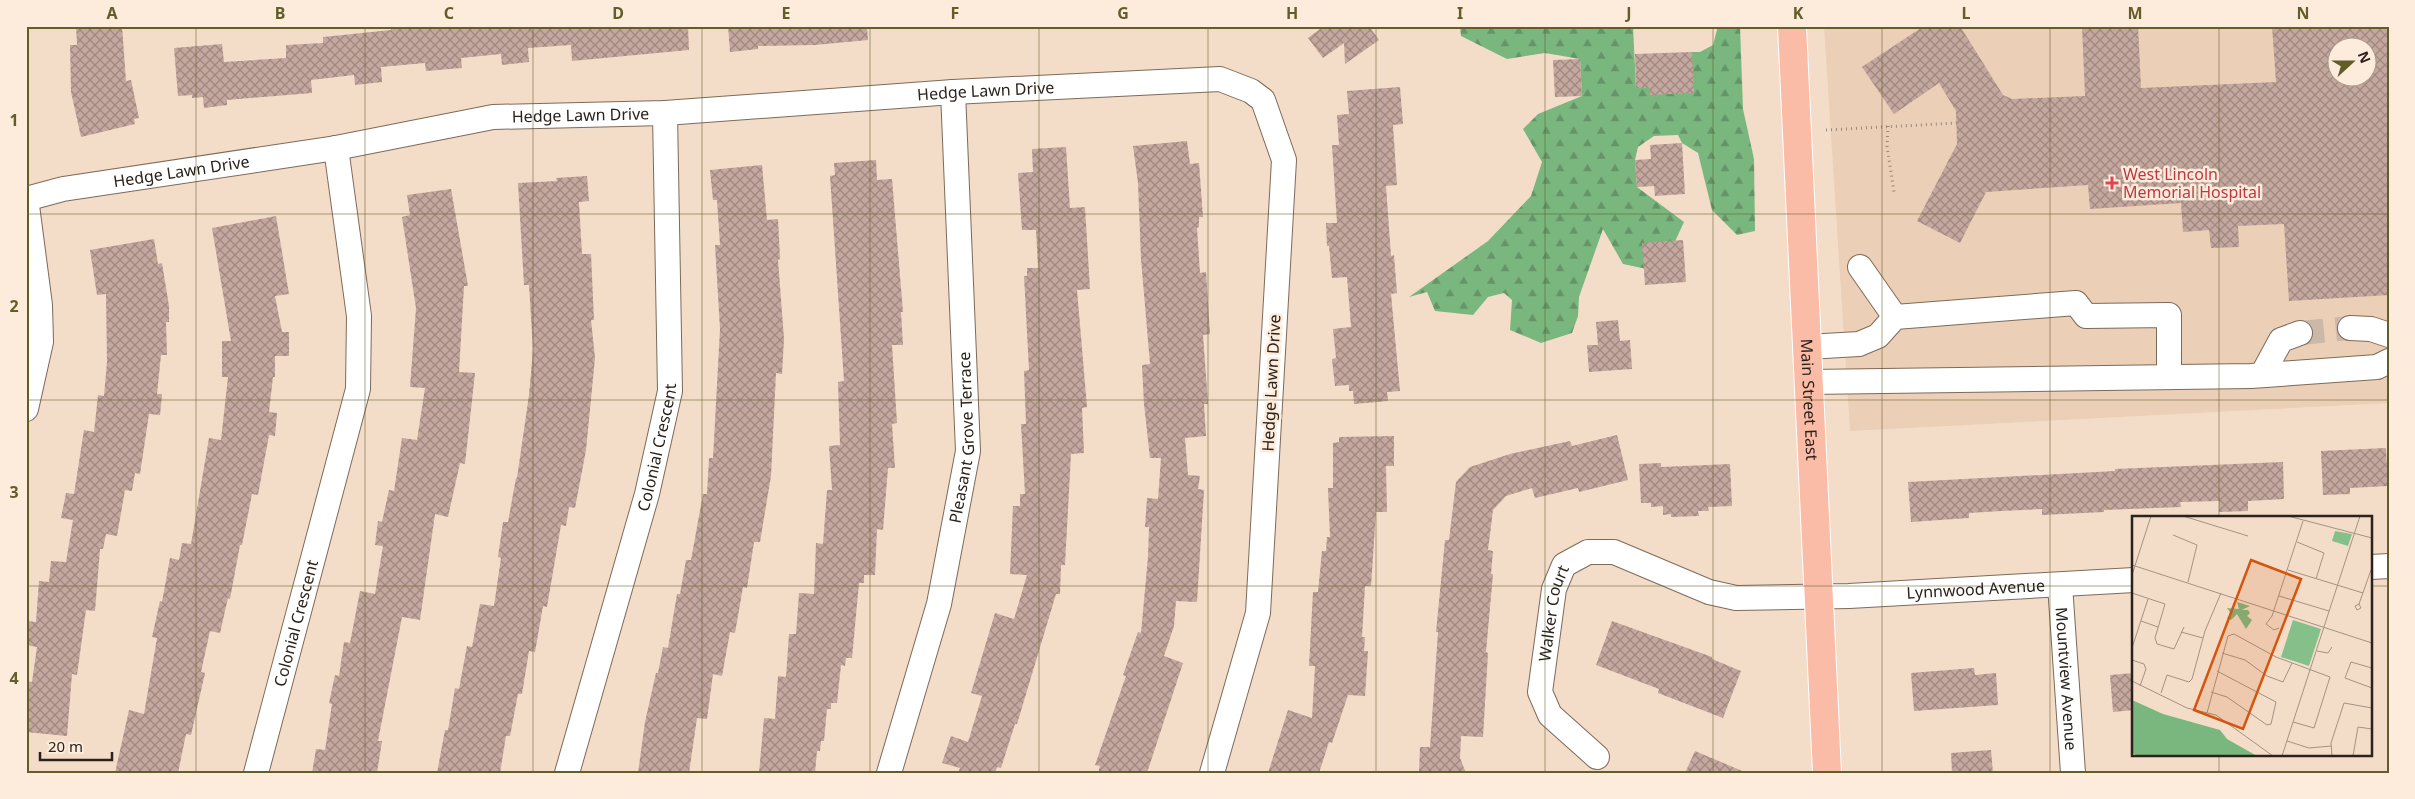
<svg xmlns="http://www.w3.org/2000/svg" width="2415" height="799" font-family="'Noto Sans',sans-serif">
<defs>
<pattern id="forest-firs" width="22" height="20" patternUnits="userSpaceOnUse" patternTransform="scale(1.25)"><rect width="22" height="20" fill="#7ab77f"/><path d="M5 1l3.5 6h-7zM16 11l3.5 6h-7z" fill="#649467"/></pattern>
<pattern id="building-cross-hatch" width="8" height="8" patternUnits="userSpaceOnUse" patternTransform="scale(1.25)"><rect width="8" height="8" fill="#c4a79e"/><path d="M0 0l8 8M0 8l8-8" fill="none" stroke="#9f8880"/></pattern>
</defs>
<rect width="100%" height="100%" fill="#f3ddc9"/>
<path fill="#ebcfb6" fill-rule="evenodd" d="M1824 26H2389V403L1850 431ZM2338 48H2368V78H2338Z"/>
<path fill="url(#forest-firs)" d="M1460 26H1633L1636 88H1650V94L1692 52H1700L1713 45 1718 26H1740L1743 109 1754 159 1755 231 1737 235 1712 210 1698 153 1682 143 1678 135 1654 136 1638 147 1635 160 1637 187 1684 222 1661 272 1623 264 1603 229 1579 297 1578 316 1572 333 1541 343 1510 330 1512 300 1504 293 1488 297 1473 315 1435 311 1427 292 1409 297 1488 241 1531 196 1542 162 1523 129 1538 114 1582 96 1580 59 1545 53 1507 59 1461 36Z"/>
<g fill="url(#building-cross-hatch)" fill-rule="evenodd">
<path d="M76 26H122L126 81 131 80 139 118 134 119 135 124 81 137 71 92 70 45H77Z"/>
<path d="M391 26H688L689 50 572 61 571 45 528 48 529 62 502 65 501 54 461 58 462 68 426 71 425 63 381 67 382 82 355 85 354 75 311 80 312 93 227 100V105L204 108 203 97 192 98V95L178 96 174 48 222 44 224 62 286 58V45L323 43V37L391 30Z"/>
<path d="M728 26H867L868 40 815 45 758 46V49L730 52Z"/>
<path d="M1324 26H1369L1379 40 1345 64 1344 43 1323 58 1308 38Z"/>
<path d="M1924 26H1960L2003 95 2012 99 2085 96 2082 26H2138L2141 88 2276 82 2272 26H2389V295L2289 301 2284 224 2238 226 2239 247 2211 248 2209 230 2183 232 2181 203 2090 209 2088 185 1986 192 1960 243 1917 221 1957 144 1956 111 1939 83 1894 114 1862 67ZM2338 48H2368V78H2338Z"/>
<path d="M1692 52 1694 93 1650 95V88H1636L1635 54Z"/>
<path d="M1580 59 1582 96 1555 97 1553 60Z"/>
<path d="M1400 87 1403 124 1393 125 1397 185 1386 186 1391 256 1394 255 1397 293 1391 294 1400 391 1387 392 1388 401 1354 404 1353 391H1349V385L1335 386 1332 359 1336 358 1333 329 1351 327 1347 277 1332 278 1329 246H1327L1326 223H1337L1332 145H1339L1337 115 1349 114 1347 91Z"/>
<path d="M1187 141 1190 164 1199 163 1203 217H1199V227L1197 228 1200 273 1206 272 1210 334 1203 335 1208 404H1204L1206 436 1185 438 1188 475 1200 476 1198 489 1204 490 1197 602 1176 601 1174 626 1164 656 1183 663 1147 773H1098L1100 766 1095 765 1126 676 1123 675 1138 632 1141 633 1148 557 1149 527H1145L1147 498 1158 499 1161 458H1150L1144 404 1142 365 1150 364 1141 259 1138 183 1133 146Z"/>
<path d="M1682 143 1685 194 1655 196 1654 186 1637 187 1635 160 1651 159 1650 145Z"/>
<path d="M1066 147 1070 208 1085 207 1090 289 1077 290 1087 407 1082 408 1084 453 1071 454 1065 565H1061L1060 594H1056L1017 724H1015L1001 768 997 767 995 773H958L960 768 942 763 951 736 968 742 982 696 971 693 995 613 1014 619 1027 575 1010 574 1013 506H1020V494H1025L1021 424H1026L1024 371 1029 370 1024 276H1027V268H1038L1036 230H1022L1018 173 1033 172 1032 149Z"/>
<path d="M876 160 877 180 892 179 903 312H901L903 345H892L897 423 892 424 895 468H888L883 530 877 529 875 575H864V583H859L852 658H846L845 666 841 665 837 703H831V709H827L824 741H821L820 751H817L815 773H759L764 718 775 719 778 676 786 677 789 634H796L799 593 814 594 816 543 823 544 827 490H832L829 446 840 445 838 382 844 381 830 176 835 175 834 163Z"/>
<path d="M762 165 767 220 778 219 780 259 778 260 784 339 782 374 776 373 771 476 760 542H754L747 588 743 587 735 633 730 632 722 676 713 674 707 719 697 718 689 773H638L645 722 656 673H658L663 647 668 648 677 594H680L686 560H691L703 494H707L709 458H713L720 329 715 245H720L717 200H713L710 170Z"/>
<path d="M587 176 589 201 579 202 582 254H591L594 320H591L595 358 586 450 575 508 569 507 566 526 561 525 547 607 543 606 535 652 529 651 522 694H518L510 736H506L500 773H437L445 730H448L455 688 459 689 467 646 472 647 480 604 494 606 501 558 498 557 503 522H508L516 478H517L529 395 533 349 529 285H524L518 183 557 181 556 178Z"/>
<path d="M451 189 468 286H464L459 372 475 373 465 464 460 463 448 517 435 514 420 620 402 617 378 741H382L377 773H312L316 749 325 750 332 704 329 703 335 675 339 676 344 642 350 643 360 591 375 594 383 546 375 545 378 521 382 522 389 490 394 491 402 438 417 440 425 388 410 387 416 308 402 217 410 215 407 195Z"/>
<path d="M276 216 289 294 275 296 282 332H289V356H275V377H273L269 412 277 413 275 436 269 435 258 495 252 494 242 545H240L230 599 228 598 220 633 210 631 201 672 205 673 191 735 186 734 178 773H115L129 710 144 714 157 638 152 637 160 601 162 602 170 558 179 560 182 543 191 544 209 438 221 440 228 377H222V341H231L212 228Z"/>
<path d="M154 239 158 264 162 263 169 306V322H166L167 355H161L157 394H162L160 415 149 414 140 474 135 473 132 491 125 490 117 536 106 534 103 549H100L95 611 86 610 77 675 72 674 67 736 26 732V681L32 682 37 647 26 645 28 621 36 622 39 581 49 582 51 561 66 562 73 520 61 518 66 493 74 494 84 430 94 432 98 395 104 396 107 362 106 294 97 295 90 250Z"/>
<path d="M1683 240 1686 282 1645 285 1642 243Z"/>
<path d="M1618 320 1620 341 1630 340 1632 369 1589 372 1587 345H1598L1596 322Z"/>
<path d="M1617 435 1628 480 1579 492 1578 488 1535 498 1532 488 1506 496 1493 510 1488 550 1493 551 1491 574H1493L1486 652 1488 653 1483 737 1461 736 1460 758 1466 773H1419L1420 747H1430L1438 632H1436L1445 540H1449L1456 482 1470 467 1510 454 1570 441 1572 446Z"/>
<path d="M1394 436V466H1386L1387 512H1376L1371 586H1365L1362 637H1365L1364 651H1368L1365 696 1348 695 1332 743 1329 742 1319 773H1268L1288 710 1312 718 1315 666H1309L1313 592H1318L1322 551H1326L1327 537H1330L1328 488H1333V443L1339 442V437Z"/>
<path d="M2386 448 2388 486 2350 488V494L2323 495 2321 451Z"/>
<path d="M2283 462 2284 499 2248 501V511L2219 512V501L2180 502 2181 507 2104 510V512L2042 515V509L2001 511 1969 513V518L1911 522 1908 482 2115 471V469Z"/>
<path d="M1661 463V467L1730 464 1732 506 1708 507 1709 511H1698L1699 516 1671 517V514L1663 515V506L1651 507V503H1641L1639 464Z"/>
<path d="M1612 621 1712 657V659L1741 671 1723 718 1658 693 1659 689 1596 665Z"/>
<path d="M1974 668 1975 675 1996 673 1998 705 1914 711 1911 673Z"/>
<path d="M2134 673V710L2113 712 2110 675Z"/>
<path d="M1991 750 1993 773H1952L1951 753Z"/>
<path d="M1695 751 1747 773H1685Z"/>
</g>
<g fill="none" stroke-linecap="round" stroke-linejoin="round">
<path stroke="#cbb8a6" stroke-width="24" stroke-dasharray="24 12" stroke-linecap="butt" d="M2300 333 2350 328"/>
<defs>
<g id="minor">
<path d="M26 198 40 305 41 342 26 409"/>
<path id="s1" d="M26 199 63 189 336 148 493 117 665 113 953 92 1220 79 1251 91 1263 100 1284 160 1258 613 1212 773"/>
<path d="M1860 267 1895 317"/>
<path d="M2350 328 2371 329 2389 335"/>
<path d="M1807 347 1859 344 1878 336 1895 317 2076 303 2086 316 2169 315V377"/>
<path d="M2262 375 2281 340 2300 333"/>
<path d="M1808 382 2251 376 2377 367 2389 361"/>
<path d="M2371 567 2389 566"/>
<path id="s2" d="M2060 585 2073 773"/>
<path id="s3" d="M1597 757 1550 715 1540 692 1554 589 1564 565 1588 552H1614L1709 592 1736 598 1849 596 2134 580"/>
<path id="s4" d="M256 773 358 389 359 316 336 148"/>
<path id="s5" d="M567 773 647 494 670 391 665 113"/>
<path id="s6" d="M889 773 939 604 968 451 953 92"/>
</g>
<g id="major">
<path id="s7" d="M1792 26 1827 773"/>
</g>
</defs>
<use href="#minor" stroke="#7e6a59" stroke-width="26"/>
<use href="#major" stroke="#fff" stroke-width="30"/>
<g stroke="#9a8a7c" stroke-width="3" stroke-dasharray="1 4" stroke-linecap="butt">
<path d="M1888 126 1887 146 1894 192"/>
<path d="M1826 130 1957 123"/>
</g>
<use href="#minor" stroke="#fff" stroke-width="24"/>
<use href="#major" stroke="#fbbca7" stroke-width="28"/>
</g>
<path fill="none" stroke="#625d29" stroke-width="1" stroke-opacity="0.55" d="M196 26V773M365 26V773M533 26V773M702 26V773M870 26V773M1039 26V773M1208 26V773M1376 26V773M1545 26V773M1713 26V773M1882 26V773M2050 26V773M2219 26V518M26 214H2389M26 400H2389M26 586H2134M2371 586H2389M2219 755V773"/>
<path fill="#e0444e" stroke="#fdebdb" stroke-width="2" d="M2109.5 175.5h5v5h5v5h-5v5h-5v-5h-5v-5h5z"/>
<g text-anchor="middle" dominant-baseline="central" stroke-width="5" stroke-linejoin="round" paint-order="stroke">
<g font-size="16" fill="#2a221b" stroke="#fdebdb">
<text stroke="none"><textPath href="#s1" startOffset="968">Hedge Lawn Drive</textPath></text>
<text stroke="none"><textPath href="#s1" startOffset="562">Hedge Lawn Drive</textPath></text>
<text stroke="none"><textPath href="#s1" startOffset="158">Hedge Lawn Drive</textPath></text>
<text transform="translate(1271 383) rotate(-87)">Hedge Lawn Drive</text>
<text stroke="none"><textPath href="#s7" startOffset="374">Main Street East</textPath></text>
<text stroke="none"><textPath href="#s6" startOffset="345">Pleasant Grove Terrace</textPath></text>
<text stroke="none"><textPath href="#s5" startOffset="338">Colonial Crescent</textPath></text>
<text stroke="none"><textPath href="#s3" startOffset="642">Lynnwood Avenue</textPath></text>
<text stroke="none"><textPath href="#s3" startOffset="168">Walker Court</textPath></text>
<text stroke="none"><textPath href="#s4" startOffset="155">Colonial Crescent</textPath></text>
<text stroke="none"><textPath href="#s2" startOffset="94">Mountview Avenue</textPath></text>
</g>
<g font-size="16" fill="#be3a42" stroke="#fdebdb" text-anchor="start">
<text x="2123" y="174">West Lincoln<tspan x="2123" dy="18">Memorial Hospital</tspan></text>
</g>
</g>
<g transform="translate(2132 516)">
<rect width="240" height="240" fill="#f3ddc9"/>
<path d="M105 86 118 90 110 94H116L118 97 115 100 120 104 114 113 105 98 99 104 95 102 99 98 95 92 107 93ZM0 184 31 198 88 214 95 223 125 240H6L0 237Z" fill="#7ab77f"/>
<path d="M203 15 220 18 216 30 200 25ZM161 104 189 113 177 150 149 141Z" fill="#85c08a"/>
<path d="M161 109 175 113 181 120 175 139 154 132Z" fill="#85c08a"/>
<path fill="none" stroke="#a39283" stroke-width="1" d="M51 0 116 20M156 0 240 22M41 19 65 29 56 66M165 26 192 37 184 63M0 49 240 127M156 54 231 77M0 59 19 0M0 77 33 88 23 122 25 128 42 133 52 111M147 80 197 95M227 88 223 90 225 94 229 92 227 88 239 54M9 105 26 111M147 112 142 114 134 108 140 100 171 5M49 116 71 122M0 132 16 83M185 135 196 137 200 131M90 137 113 144 135 160 151 166 160 147M0 144 12 148 14 153 8 170M240 152 219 146 213 162 240 172M0 165 55 192 84 199 141 240M79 176 95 181 135 209 139 208 144 186 85 155M29 177 35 159 57 166 60 163 73 115 89 77M75 197 96 120 102 118 144 141 198 161 182 212 161 206M155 225 177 232 199 230M150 240 228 0M200 240 199 227 212 187 240 192M221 240 226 211 240 213"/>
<path fill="#d5540e" fill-opacity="0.15" stroke="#d5540e" stroke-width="2.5" d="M119 44 169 63 111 213 62 194Z"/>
<rect width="240" height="240" fill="none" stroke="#2a221b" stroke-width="2.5"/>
</g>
<rect width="2415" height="799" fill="none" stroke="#fdebdb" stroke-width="55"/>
<g transform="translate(2352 62) rotate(69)"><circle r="24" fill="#fdebdb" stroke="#a99b8e"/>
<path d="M0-4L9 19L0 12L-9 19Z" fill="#625d29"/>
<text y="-8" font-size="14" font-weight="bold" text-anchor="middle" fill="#2a221b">N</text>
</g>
<path d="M40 752v8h72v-8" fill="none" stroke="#2a221b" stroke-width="2.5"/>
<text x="48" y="752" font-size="15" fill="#2a221b" stroke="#fdebdb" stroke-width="4" paint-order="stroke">20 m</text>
<rect x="28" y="28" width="2360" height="744" fill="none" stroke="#625d29" stroke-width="2"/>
<g font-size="16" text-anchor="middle" font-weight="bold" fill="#625d29">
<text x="112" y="19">A</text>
<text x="280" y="19">B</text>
<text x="449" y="19">C</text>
<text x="618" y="19">D</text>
<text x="786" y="19">E</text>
<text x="955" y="19">F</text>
<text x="1123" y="19">G</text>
<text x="1292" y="19">H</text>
<text x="1460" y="19">I</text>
<text x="1629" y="19">J</text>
<text x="1798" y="19">K</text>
<text x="1966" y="19">L</text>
<text x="2135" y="19">M</text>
<text x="2303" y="19">N</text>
<text x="14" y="126">1</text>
<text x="14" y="312">2</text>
<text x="14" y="498">3</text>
<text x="14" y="684">4</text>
</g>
</svg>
